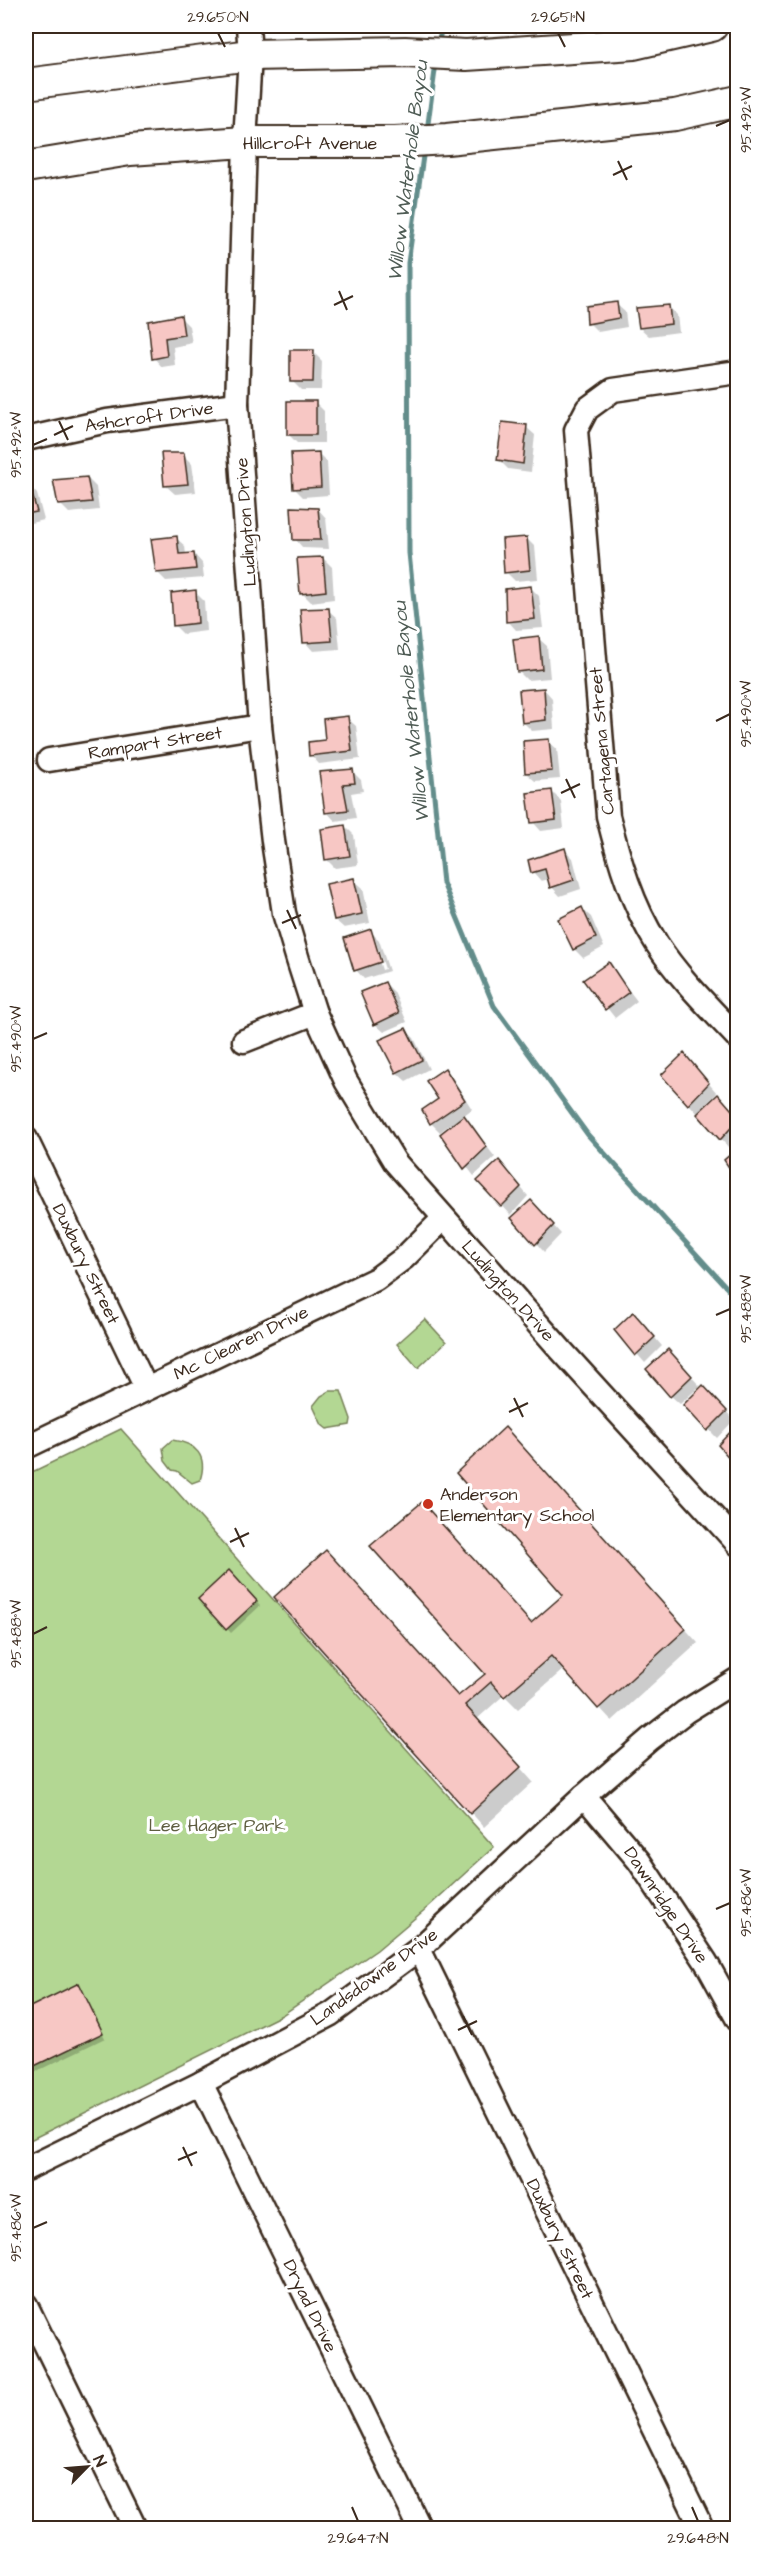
<svg xmlns="http://www.w3.org/2000/svg" width="763" height="2554" font-family="'Architects Daughter',sans-serif">
<rect width="100%" height="100%" fill="#fff"/>
<filter id="ink" filterUnits="userSpaceOnUse"><feTurbulence type="fractalNoise" baseFrequency=".0167" numOctaves="2"/><feDisplacementMap in="SourceGraphic" scale="12" xChannelSelector="R" yChannelSelector="G"/><feConvolveMatrix kernelMatrix="1 2 1 2 8 2 1 2 1" color-interpolation-filters="sRGB"/></filter>
<g filter="url(#ink)">
<g fill="#b3d793" stroke="#778058" stroke-width="1.5">
<path d="M425 1319 446 1342 418 1368 397 1344Z"/>
<path d="M330 1391H341L351 1419 350 1425 327 1429 322 1425 313 1406 321 1396Z"/>
<path d="M121 1429 494 1847 428 1907 377 1950 282 2015 26 2142V1475Z"/>
<path d="M172 1440C196 1443 208 1456 200 1480L192 1483 177 1471 172 1470 165 1461 163 1448Z"/>
</g>
<g fill="#0003" fill-rule="evenodd">
<path d="M616 304 625 312 627 327 598 332 589 323Z"/>
<path d="M668 306 677 315 679 332 649 336 640 328Z"/>
<path d="M180 317 189 326 192 343 173 347 175 365 162 367 154 358 149 322Z"/>
<path d="M313 352 322 361 321 390H301L292 381Z"/>
<path d="M315 402 324 411V443H297L288 434Z"/>
<path d="M526 427 535 435 531 472 508 469 499 460Z"/>
<path d="M318 453 327 462 329 495 303 497 294 488Z"/>
<path d="M183 455 192 464 196 492 175 494 166 486Z"/>
<path d="M87 478 96 487 99 510 69 513 60 504Z"/>
<path d="M29 485 37 494 44 520 26 524V486Z"/>
<path d="M318 509 326 518 329 549 303 548 295 539Z"/>
<path d="M176 538 185 546 186 555 194 554 202 563 204 578 166 581 157 572Z"/>
<path d="M526 538 535 547 538 579 515 581 506 572Z"/>
<path d="M323 558 332 567 334 599 311 602 302 593Z"/>
<path d="M531 588 539 596 543 628 516 630 508 621Z"/>
<path d="M195 592 204 601 206 631 183 634 175 626Z"/>
<path d="M328 610 337 618 340 649 313 651 305 642Z"/>
<path d="M538 638 547 646 550 678 527 680 518 671Z"/>
<path d="M544 689 552 698 554 729 532 731 524 723Z"/>
<path d="M347 718 356 726 360 759 319 764 311 755Z"/>
<path d="M548 741 557 749 560 779 535 781 526 773Z"/>
<path d="M352 771 361 780 363 791 351 793 356 818 335 821 327 812 321 773Z"/>
<path d="M552 792 561 801 564 828 541 831 533 822Z"/>
<path d="M345 826 354 835 358 865 335 868 326 859Z"/>
<path d="M564 849 573 858 581 889 560 896 552 887 549 879 541 881 533 872Z"/>
<path d="M354 880 363 888 370 923 344 928 335 920 328 885Z"/>
<path d="M582 909 591 917 604 947 583 958 574 949Z"/>
<path d="M370 931 379 940 389 971 364 979 356 970ZM372 939H375L385 969 382 970Z"/>
<path d="M609 964 637 1001 615 1018 585 980Z"/>
<path d="M385 983 394 992 407 1022 384 1032 375 1024Z"/>
<path d="M405 1030 414 1038 429 1069 406 1081 397 1073 382 1041Z"/>
<path d="M692 1064 717 1093 707 1103 738 1118V1139L729 1148 689 1104Z"/>
<path d="M445 1070 453 1079 472 1109 463 1116 495 1157 474 1176 442 1134 452 1126 450 1124 440 1132 431 1123 440 1099Z"/>
<path d="M507 1171 528 1196 511 1215 479 1181Z"/>
<path d="M539 1210 561 1234 544 1252 536 1243Z"/>
<path d="M642 1323 662 1346 645 1363 616 1330Z"/>
<path d="M676 1360 700 1386 680 1404 671 1396Z"/>
<path d="M712 1396 734 1420 717 1438 685 1405Z"/>
<path d="M518 1442 698 1643 612 1721 564 1669 518 1709 504 1695 477 1719 533 1782 484 1827 276 1597 458 1698 487 1674 532 1625 565 1595Z"/>
<path d="M229 1572 260 1606 231 1633 200 1599Z"/>
<path d="M78 1984 105 2038 31 2074 26 2067V2011Z"/>
</g>
<g fill="none" stroke-linecap="round" stroke-linejoin="round">
<g stroke="#638d8b" stroke-width="5">
<path d="M439 45 441 26"/>
<path d="M427 131 436 63"/>
<path d="M424 149 408 263 409 553 443 883 494 1006 588 1135 738 1300"/>
</g>
</g>
<g fill="#f7c7c4" stroke="#3b2a1e" stroke-width="1.5">
<path d="M617 302 619 318 587 324 586 306Z"/>
<path d="M669 305 671 324 639 328 636 308Z"/>
<path d="M181 315 184 335 165 338 167 356 152 359 148 321Z"/>
<path d="M290 350H314L313 382H290Z"/>
<rect x="287" y="401" width="29" height="34"/>
<path d="M502 422 527 425 523 464 497 460Z"/>
<path d="M319 452 321 487 293 489 291 453Z"/>
<path d="M161 453H184L188 484 164 486Z"/>
<path d="M87 477 92 502 58 505 53 480Z"/>
<path d="M29 483 37 512 26 514V484Z"/>
<path d="M291 507 318 508 321 540H293Z"/>
<path d="M177 536 179 554 194 553 196 569 156 573 151 539Z"/>
<path d="M527 537 530 570 504 573 502 539Z"/>
<path d="M323 557 326 591 300 594 297 558Z"/>
<path d="M531 586 535 619 506 622 505 589Z"/>
<path d="M196 590 198 623 173 626 171 593Z"/>
<path d="M329 608 332 641 303 643 300 609Z"/>
<path d="M539 636 542 669 517 672 513 639Z"/>
<path d="M544 688 546 720 522 723 519 690Z"/>
<path d="M348 716 352 751 309 756 308 742 325 740 323 719Z"/>
<path d="M549 739 552 771 525 773 523 741Z"/>
<path d="M353 769 355 783 343 784 348 810 325 813 319 772Z"/>
<path d="M552 790 556 820 531 823 527 793Z"/>
<path d="M345 825 350 856 325 860 321 829Z"/>
<path d="M565 848 574 880 550 888 545 869 531 873 528 860Z"/>
<path d="M354 878 362 914 334 920 326 884Z"/>
<path d="M582 907 596 938 573 950 558 919Z"/>
<path d="M371 929 381 962 354 971 344 938Z"/>
<path d="M609 962 629 992 605 1010 583 980Z"/>
<path d="M385 982 399 1013 374 1025 360 992Z"/>
<path d="M406 1028 422 1060 396 1073 379 1040Z"/>
<path d="M684 1053 709 1083 688 1105 661 1075Z"/>
<path d="M445 1068 465 1100 430 1124 422 1110 438 1099 426 1081Z"/>
<path d="M718 1094 738 1117V1120L720 1140 697 1114Z"/>
<path d="M464 1115 487 1147 464 1169 440 1134Z"/>
<path d="M738 1148V1166L732 1172 724 1160Z"/>
<path d="M499 1160 521 1187 501 1207 477 1181Z"/>
<path d="M531 1200 554 1225 535 1245 511 1218Z"/>
<path d="M633 1312 655 1337 635 1356 614 1330Z"/>
<path d="M668 1349 692 1376 670 1397 646 1369Z"/>
<path d="M703 1385 727 1411 707 1431 683 1405Z"/>
<path d="M737 1425H738V1468L718 1445Z"/>
<path d="M505 1427 686 1629 598 1709 551 1656 504 1697 491 1682 465 1705 521 1767 470 1814 274 1597 326 1550 458 1696 485 1674 370 1546 422 1502 531 1623 563 1595 456 1473Z"/>
<path d="M229 1570 257 1601 226 1630 198 1599Z"/>
<path d="M79 1983 103 2033 26 2070V2009Z"/>
</g>
<g fill="none" stroke-linecap="round" stroke-linejoin="round">
<defs>
<g id="minor">
<path d="M248 26 250 55 245 142 237 404 260 726 273 841 284 913 298 960 315 1013 346 1081 395 1162 561 1350 738 1544"/>
<path d="M738 372 613 390 587 409 576 430 608 816C619 860 632 905 657 944 679 978 710 1008 738 1038"/>
<path d="M26 439 107 421 237 404"/>
<path d="M49 760 260 726"/>
<path d="M244 1041 315 1013"/>
<path d="M26 1139 146 1388"/>
<path d="M26 1447 376 1279 404 1258 443 1219"/>
<path d="M584 1796 639 1861 706 1962 738 2020"/>
<path d="M419 1949 702 2528"/>
<path d="M201 2083 420 2528"/>
<path d="M26 2169 201 2083 331 2014 419 1949 584 1796 650 1739 685 1712 738 1679"/>
<path d="M26 2305 135 2528"/>
</g>
<g id="major">
<path d="M26 84 250 55 405 52 466 55 634 44 712 26"/>
<path d="M26 167 130 150 245 142H395L447 139 675 115 738 101"/>
</g>
</defs>
<use href="#minor" stroke="#3b2a1e" stroke-width="27"/>
<use href="#major" stroke="#3b2a1e" stroke-width="34"/>
<use href="#minor" stroke="#fff" stroke-width="22"/>
<use href="#major" stroke="#fff" stroke-width="30"/>
</g>
</g>
<path fill="none" stroke="#3b2a1e" stroke-width="2" d="M218 33 225 47M558 33 565 47M716 126 730 120M618 161 627 180M613 175 632 166M339 291 347 310M334 305 353 296M59 421 68 440M54 435 73 426M33 445 47 439M716 721 730 714M566 779 575 798M561 793 580 784M287 910 296 929M282 923 301 915M33 1039 47 1033M716 1315 730 1309M514 1398 523 1417M509 1412 528 1403M235 1528 244 1547M230 1542 249 1533M33 1634 47 1627M716 1909 730 1903M463 2016 472 2035M458 2030 477 2021M183 2147 192 2166M178 2160 197 2152M33 2228 47 2222M352 2507 358 2521M692 2507 698 2521"/>
<circle fill="#c8321e" stroke="#fff" stroke-width="2" cx="428" cy="1504" r="6"/>
<g text-anchor="middle" dominant-baseline="central" stroke-width="6" stroke-linejoin="round" paint-order="stroke">
<g font-size="18" fill="#3b2a1e" stroke="#fff">
<text x="310" y="143">Hillcroft Avenue</text>
<text transform="translate(149 417) rotate(-8)">Ashcroft Drive</text>
<text transform="translate(246 522) rotate(-94)">Ludington Drive</text>
<text transform="translate(602 741) rotate(-95)">Cartagena Street</text>
<text transform="translate(155 743) rotate(-9)">Rampart Street</text>
<text transform="translate(86 1264) rotate(64)">Duxbury Street</text>
<text transform="translate(508 1291) rotate(48)">Ludington Drive</text>
<text transform="translate(241 1343) rotate(-26)">Mc Clearen Drive</text>
<text transform="translate(666 1905) rotate(56)">Dawnridge Drive</text>
<text transform="translate(374 1977) rotate(-36)">Landsdowne Drive</text>
<text transform="translate(560 2239) rotate(64)">Duxbury Street</text>
<text transform="translate(310 2306) rotate(64)">Dryad Drive</text>
</g>
<g font-size="18" fill="#3b2a1e" stroke="#fff" text-anchor="start">
<text x="440" y="1494">Anderson<tspan x="440" dy="21">Elementary School</tspan></text>
</g>
<g font-size="18" fill="#5f5e41" stroke="#fff">
<text x="217" y="1825">Lee Hager Park</text>
</g>
<g font-size="20" font-style="italic" fill="#4f5c55" stroke="#fff">
<text transform="translate(408 171) rotate(-83)">Willow Waterhole Bayou</text>
<text transform="translate(411 712) rotate(-96)">Willow Waterhole Bayou</text>
</g>
</g>
<rect width="763" height="2554" fill="none" stroke="#fff" stroke-width="66"/>
<g transform="translate(87 2467) rotate(65)" stroke="#ffffff" stroke-width="4.5" paint-order="stroke">
<path d="M0-4.5L10 22L0 15L-10 22Z" fill="#3b2a1e"/>
<text y="-9" font-size="16" font-weight="bold" text-anchor="middle" fill="#3b2a1e">N</text>
</g>
<rect x="33" y="33" width="697" height="2488" fill="none" stroke="#3b2a1e" stroke-width="2"/>
<g font-size="15" text-anchor="middle" fill="#3b2a1e">
<text x="218" y="22">29.650°N</text>
<text x="558" y="22">29.651°N</text>
<text transform="translate(746 120) rotate(-90)" y="5">95.492°W</text>
<text transform="translate(16 445) rotate(-90)" y="5">95.492°W</text>
<text transform="translate(746 714) rotate(-90)" y="5">95.490°W</text>
<text transform="translate(16 1039) rotate(-90)" y="5">95.490°W</text>
<text transform="translate(746 1309) rotate(-90)" y="5">95.488°W</text>
<text transform="translate(16 1634) rotate(-90)" y="5">95.488°W</text>
<text transform="translate(746 1903) rotate(-90)" y="5">95.486°W</text>
<text transform="translate(16 2228) rotate(-90)" y="5">95.486°W</text>
<text x="358" y="2543">29.647°N</text>
<text x="698" y="2543">29.648°N</text>
</g>
</svg>
